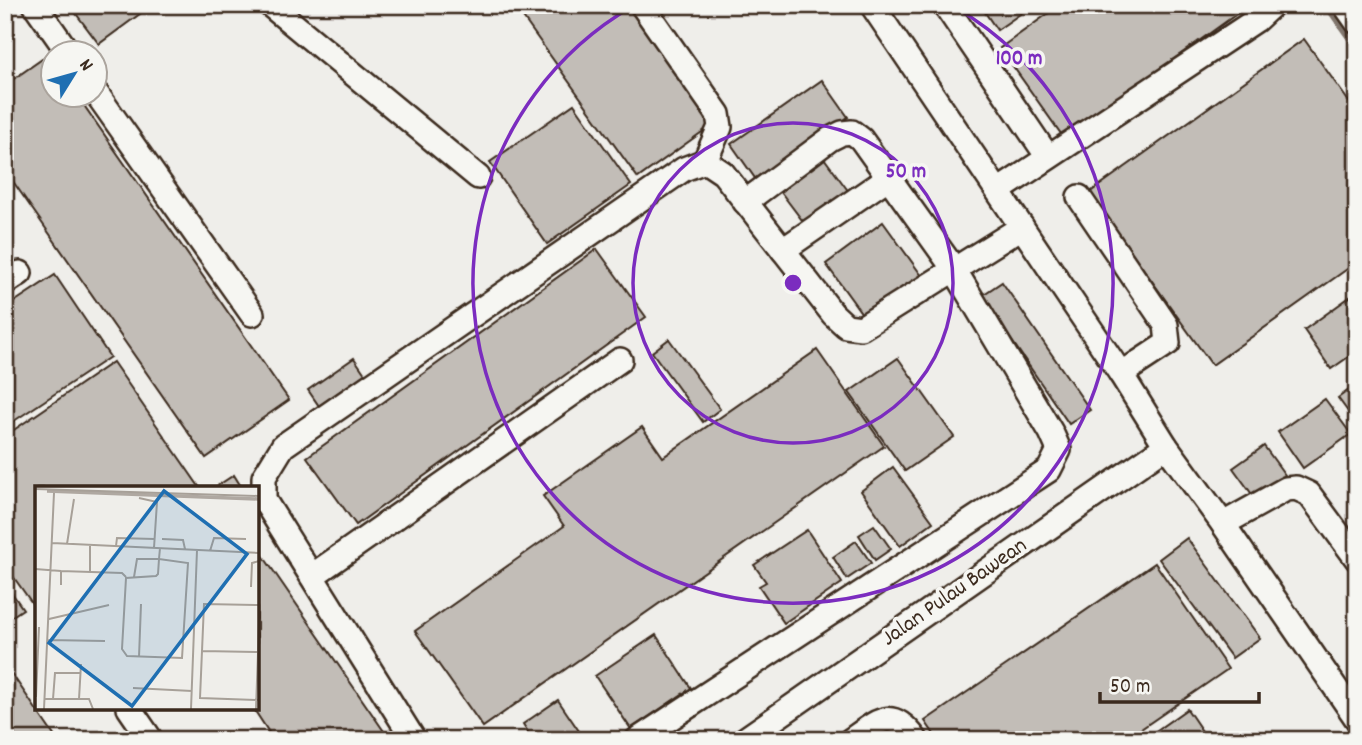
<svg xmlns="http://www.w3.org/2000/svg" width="1362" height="745" font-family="Dekko,sans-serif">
<rect width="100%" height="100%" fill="#efeeea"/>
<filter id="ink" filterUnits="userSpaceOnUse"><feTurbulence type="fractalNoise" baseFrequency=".0143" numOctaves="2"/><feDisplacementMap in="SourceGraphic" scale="14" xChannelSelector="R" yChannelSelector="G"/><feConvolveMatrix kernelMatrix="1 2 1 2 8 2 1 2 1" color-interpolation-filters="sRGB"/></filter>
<g filter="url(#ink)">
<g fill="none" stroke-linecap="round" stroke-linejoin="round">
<path stroke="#81766d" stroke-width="6" d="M1326 5 1357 49"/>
</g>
<g fill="#c2bdb7" stroke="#3b2a1e" stroke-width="2">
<path d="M74 5H152L99 44 71 7Z"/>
<path d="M514 5H632L716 122 638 178Z"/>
<path d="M980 5H1033L997 30Z"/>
<path d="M1060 5H1249L1064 138 1000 48Z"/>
<path d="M1304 39 1357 113V262L1212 365 1089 193Z"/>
<path d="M48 55 52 61V94H76L289 400 206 458 5 170V85Z"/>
<path d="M822 80 848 117 757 181 731 144Z"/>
<path d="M574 104 631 185 547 244 490 162Z"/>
<path d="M824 158 852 196 808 228 780 191Z"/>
<path d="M883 222 922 276 865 318 826 264Z"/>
<path d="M597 249 646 317 356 525 307 457Z"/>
<path d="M55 275 110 357 5 427V308Z"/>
<path d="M1002 282 1090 410 1069 424 981 296Z"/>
<path d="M1354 294 1357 299V351L1331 369 1304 330Z"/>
<path d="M669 339 720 409 703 422 652 352Z"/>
<path d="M817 350 884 446 483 727 415 631 564 526 543 496 642 427 663 457Z"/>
<path d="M354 358 365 374 319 406 308 390Z"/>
<path d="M898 358 954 437 905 471 849 392Z"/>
<path d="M113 362 200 488H37V604L34 606 5 565V436Z"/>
<path d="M1357 384V424L1338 398Z"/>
<path d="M1325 399 1351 434 1303 468 1278 432Z"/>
<path d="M1264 446 1285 475 1254 497 1233 468Z"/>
<path d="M893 467 933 522 900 546 861 491Z"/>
<path d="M234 475 242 488H218L217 486Z"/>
<path d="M874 525 891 549 875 560 859 535Z"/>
<path d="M807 530 842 583 784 623 759 586 766 582 754 565Z"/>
<path d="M1187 538 1260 638 1232 658 1159 559Z"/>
<path d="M856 541 871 563 847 579 833 557Z"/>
<path d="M257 547 390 740H274L253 708H257Z"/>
<path d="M1155 563 1228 669 1125 740H938L925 721Z"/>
<path d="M5 583 23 609 5 621Z"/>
<path d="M656 635 691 688 631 729 595 676Z"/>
<path d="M5 664 57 740H5Z"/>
<path d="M558 700 581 734 572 740H533L523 724Z"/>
<path d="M1187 709 1208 740H1143Z"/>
</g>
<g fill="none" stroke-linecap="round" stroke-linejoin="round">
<defs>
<g id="minor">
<path d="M35 5 68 52"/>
<path d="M270 5 478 177"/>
<path d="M642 5 718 114 720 127 705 161"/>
<path d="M872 5 1121 374 1166 446 1223 524 1357 719"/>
<path d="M945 5 1048 157"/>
<path d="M1345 5 1357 22"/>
<path d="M94 90 252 314"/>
<path d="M998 191 1256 20 1272 5"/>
<path d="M1079 197 1166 325 1168 343 1121 374"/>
<path d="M783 250 889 177"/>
<path d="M5 283 20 273"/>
<path d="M1223 524 1286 489 1296 488 1309 494 1357 559"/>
<path d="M312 576 620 360"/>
<path d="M129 708 151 740"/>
<path d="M414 740 264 500V477L283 446 684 169 705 161 723 173 833 314 846 326 861 328 1022 227"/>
<path d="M637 740 1049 470 1059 450 1051 432 954 269 861 139 852 132 842 133 830 139 745 202"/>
<path d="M744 740 1166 446"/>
<path d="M851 740C879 720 892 706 916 740"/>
</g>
</defs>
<use href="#minor" stroke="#3b2a1e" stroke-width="28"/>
<use href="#minor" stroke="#f6f6f2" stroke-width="23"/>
</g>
</g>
<g fill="none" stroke="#7b2cbf" stroke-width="3.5">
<circle cx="793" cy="283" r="160"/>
<path d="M953 6A320 320 0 1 1 633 6"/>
</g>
<g text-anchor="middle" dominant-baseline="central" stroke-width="7" stroke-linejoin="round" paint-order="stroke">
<g font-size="23" fill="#3b2a1e" stroke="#f6f6f2">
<text transform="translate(955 593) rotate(-35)">Jalan Pulau Bawean</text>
</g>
</g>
<g transform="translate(35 486)">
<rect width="224" height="224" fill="#efeeea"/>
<path fill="none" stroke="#afa8a1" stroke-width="3.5" d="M12 5 224 13"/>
<path fill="none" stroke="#a7a098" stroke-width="2" d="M0 3 224 10M104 12 122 16 119 62M127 53 148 54 150 63M17 57 224 67M32 58 39 13M81 60 82 52 120 53M175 65 179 52 211 53M0 83 26 85M55 85V59M99 91 102 73H124L153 77 147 172 92 170 87 163 91 92 121 90 123 88 124 73 125 62M26 99V85L87 87 91 91M216 101 217 77 224 75M224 119 169 118 165 212 224 214M14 133 74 119M13 154 70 155M167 165 224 166M104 171 106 118M98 202 157 205M1 211 4 141M10 213H54L58 223M18 213 20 187H46M44 213 46 178M9 223 19 7M156 223 162 64M221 223 224 137"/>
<path fill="#1f6fb2" fill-opacity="0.15" stroke="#1f6fb2" stroke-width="3.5" d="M129 5 212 68 97 220 14 157Z"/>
<rect width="224" height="224" fill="none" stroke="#3b2a1e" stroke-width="3.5"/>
</g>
<circle cx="793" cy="283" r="10" fill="#7b2cbf" stroke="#f6f6f2" stroke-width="3.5"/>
<g font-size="21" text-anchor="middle" font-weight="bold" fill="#7b2cbf" stroke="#f6f6f2" stroke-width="7" stroke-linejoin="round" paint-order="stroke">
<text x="1019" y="64">100 m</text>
<text x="906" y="177">50 m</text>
</g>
<rect width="1362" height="745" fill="none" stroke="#f6f6f2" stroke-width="28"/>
<rect x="14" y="14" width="1334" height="717" fill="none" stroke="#3b2a1e" stroke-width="2.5" filter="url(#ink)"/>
<g transform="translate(74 74) rotate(53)"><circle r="33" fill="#f6f6f2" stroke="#aba49d" stroke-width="2"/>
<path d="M0-5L12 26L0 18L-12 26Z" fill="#1f6fb2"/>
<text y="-10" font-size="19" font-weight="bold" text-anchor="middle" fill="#3b2a1e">N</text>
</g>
<path d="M1100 692v10h159v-10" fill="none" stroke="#3b2a1e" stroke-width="3.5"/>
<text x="1110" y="692" font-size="21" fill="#3b2a1e" stroke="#f6f6f2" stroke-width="5" paint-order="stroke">50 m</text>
</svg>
